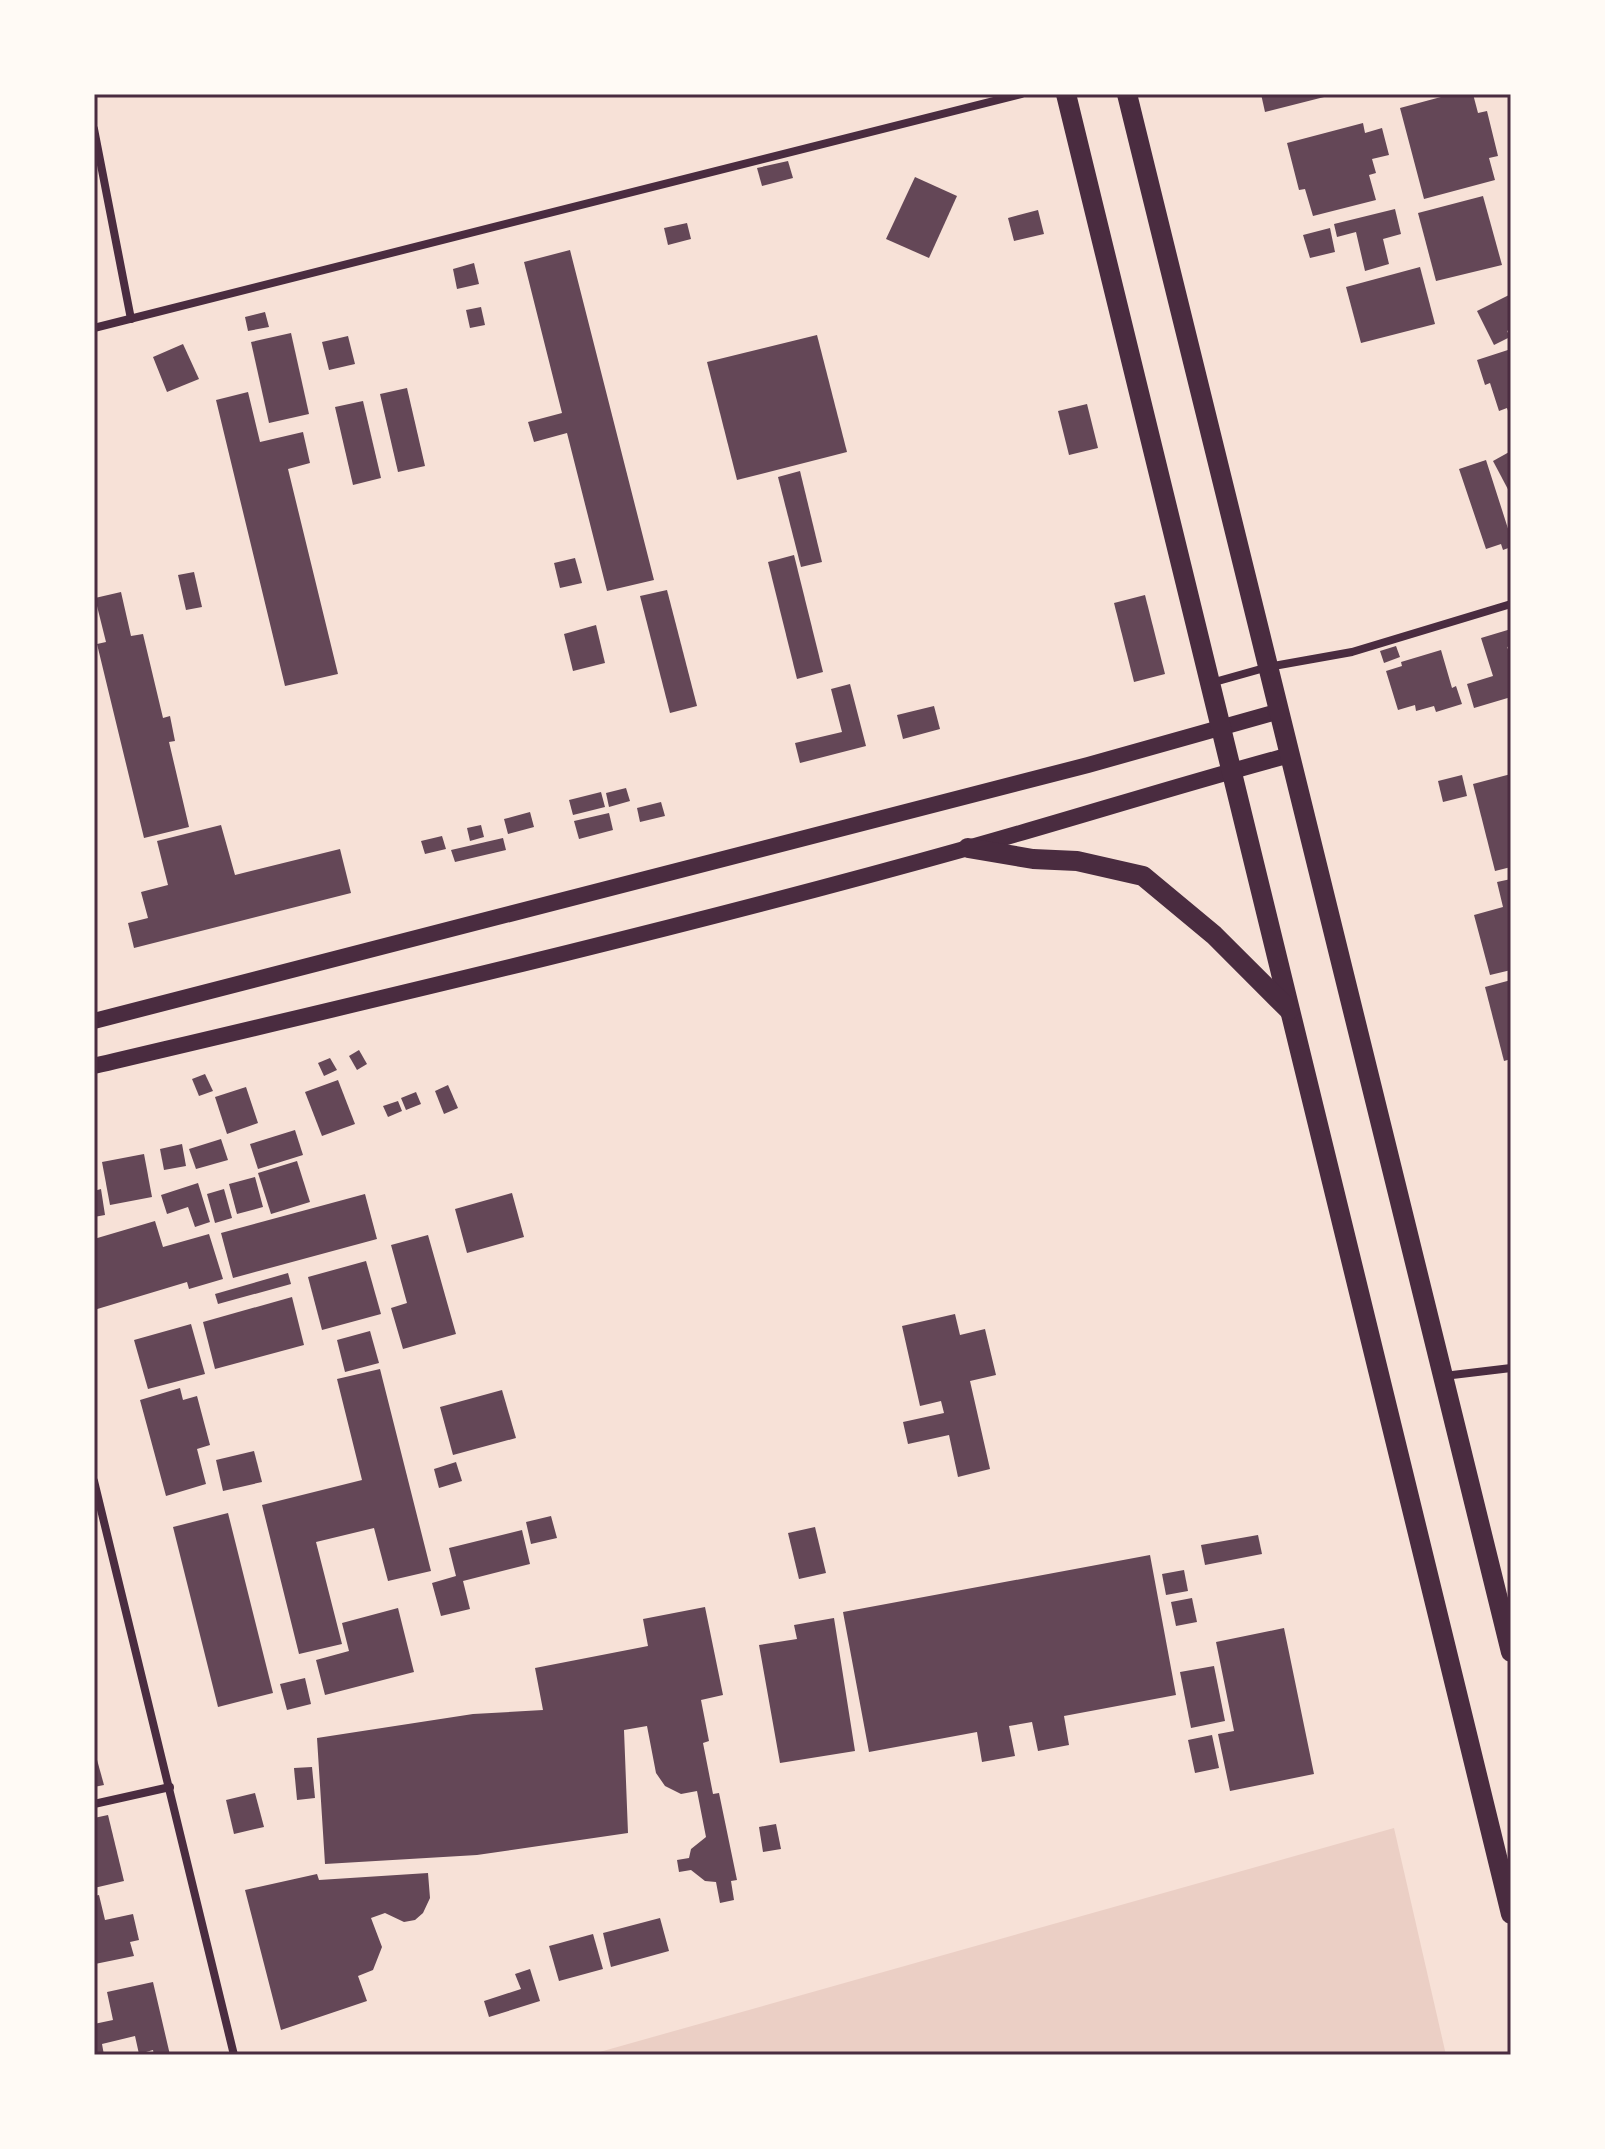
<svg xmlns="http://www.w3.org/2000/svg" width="1605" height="2149" font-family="'Public Sans',sans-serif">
<rect width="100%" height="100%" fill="#f7e1d7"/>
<path fill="#ebcfc5" d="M1394 1828 1446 2055H589Z"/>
<g fill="#644757">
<path d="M1261 94H1332V95L1265 112Z"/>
<path d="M1452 94H1473L1478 113 1487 111 1498 156 1489 158 1495 180 1424 199 1400 108Z"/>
<path d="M1363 123 1365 133 1382 128 1389 155 1372 159 1376 173 1369 175 1376 200 1313 216 1305 189 1299 190 1287 143Z"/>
<path d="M788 161 793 178 762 186 757 168Z"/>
<path d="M915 177 957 196 929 258 886 239Z"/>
<path d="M1483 196 1502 265 1436 281 1418 213Z"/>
<path d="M1395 209 1401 234 1383 239 1389 264 1365 271 1356 232 1337 237 1334 224Z"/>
<path d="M1038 210 1044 234 1014 241 1008 218Z"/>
<path d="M687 223 691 239 668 245 664 228Z"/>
<path d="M1330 228 1335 252 1310 258 1303 235Z"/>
<path d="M570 250 654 580 607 591 567 433 534 442 528 422 562 413 524 262Z"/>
<path d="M474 263 479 284 457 289 453 269Z"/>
<path d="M1420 267 1435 324 1361 343 1346 287Z"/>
<path d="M1511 294V329L1507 331 1510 337 1494 345 1477 311Z"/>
<path d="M481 307 485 325 470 328 466 310Z"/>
<path d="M265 312 269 327 248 331 245 317Z"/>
<path d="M291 333 309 414 269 423 251 342Z"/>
<path d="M817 335 847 452 737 480 707 362Z"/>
<path d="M348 336 355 364 329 370 322 342Z"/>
<path d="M183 344 199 379 167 392 153 357Z"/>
<path d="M1511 349V419L1507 408 1499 411 1490 383 1485 385 1477 360Z"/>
<path d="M407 388 425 466 398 472 380 394Z"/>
<path d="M248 392 260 442 303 432 310 463 288 469 338 674 285 686 216 400Z"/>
<path d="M363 401 381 478 353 485 335 407Z"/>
<path d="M1087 404 1098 448 1069 455 1058 411Z"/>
<path d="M1511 451V495L1493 461Z"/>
<path d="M1486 460 1511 538V547L1503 550 1501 544 1486 549 1459 469Z"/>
<path d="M800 471 822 562 801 567 778 477Z"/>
<path d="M794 555 823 672 797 679 768 562Z"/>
<path d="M575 558 582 583 560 588 554 563Z"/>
<path d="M194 572 202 607 186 610 178 575Z"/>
<path d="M667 590 697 706 670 713 640 596Z"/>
<path d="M121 592 131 636 143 634 163 718 170 716 175 741 169 742 189 827 144 838 97 644 106 642 95 598Z"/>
<path d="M1145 595 1165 674 1134 682 1114 603Z"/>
<path d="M596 625 605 663 573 671 564 634Z"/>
<path d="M1511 629V646L1507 647 1511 657V697L1474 708 1467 684 1493 676 1481 638Z"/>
<path d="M1396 646 1400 657 1384 663 1380 651Z"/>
<path d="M1441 650 1452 688 1456 686 1462 704 1436 712 1434 706 1416 711 1415 705 1398 710 1386 671 1402 666 1401 662Z"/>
<path d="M850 684 866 746 800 763 795 743 842 732 831 689Z"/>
<path d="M934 706 940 729 903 739 897 715Z"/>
<path d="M1511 774V867L1495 871 1473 784Z"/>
<path d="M1462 775 1467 796 1443 802 1438 781Z"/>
<path d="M626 788 630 801 609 807 606 793Z"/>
<path d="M601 792 605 807 573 815 569 800Z"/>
<path d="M661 802 665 816 640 822 637 808Z"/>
<path d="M530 812 534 827 508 834 504 819Z"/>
<path d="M609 813 613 830 579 839 574 821Z"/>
<path d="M221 825 235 875 340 849 351 893 134 948 128 923 148 918 141 892 168 885 157 841Z"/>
<path d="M481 825 484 837 470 841 467 828Z"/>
<path d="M442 836 446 849 425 854 421 841Z"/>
<path d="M503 838 506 850 455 862 451 850Z"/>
<path d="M1511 879V970L1490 975 1474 915 1503 907 1497 882Z"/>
<path d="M1511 980V1059L1504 1061 1485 987Z"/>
<path d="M359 1050 367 1064 357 1070 349 1056Z"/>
<path d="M330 1058 337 1070 324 1076 318 1063Z"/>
<path d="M205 1074 213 1091 199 1096 192 1079Z"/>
<path d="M338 1080 355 1124 322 1136 305 1092Z"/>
<path d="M448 1085 458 1108 444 1114 435 1091Z"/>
<path d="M246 1087 258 1123 227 1134 215 1097Z"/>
<path d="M416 1092 421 1104 406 1110 401 1098Z"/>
<path d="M398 1101 402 1111 388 1117 383 1106Z"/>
<path d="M295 1130 303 1155 258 1169 250 1144Z"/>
<path d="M221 1139 228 1160 196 1169 189 1149Z"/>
<path d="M182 1144 186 1166 164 1170 160 1149Z"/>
<path d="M144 1154 152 1197 110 1205 102 1162Z"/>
<path d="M297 1161 310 1202 271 1214 258 1173Z"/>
<path d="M255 1177 263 1207 237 1214 229 1184Z"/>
<path d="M198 1183 210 1222 195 1227 188 1207 167 1214 161 1195Z"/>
<path d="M101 1189 105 1215 94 1217V1191Z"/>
<path d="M224 1189 232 1218 215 1223 207 1194Z"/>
<path d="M512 1193 524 1237 467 1253 455 1209Z"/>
<path d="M365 1194 377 1239 233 1278 221 1233Z"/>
<path d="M155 1221 163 1247 209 1234 223 1279 189 1289 187 1282 94 1310V1239Z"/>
<path d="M428 1235 456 1334 403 1349 391 1308 407 1303 391 1245Z"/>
<path d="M366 1261 381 1314 322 1330 308 1277Z"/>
<path d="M288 1273 291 1284 218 1304 215 1294Z"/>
<path d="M292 1297 304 1345 215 1369 203 1322Z"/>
<path d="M955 1314 960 1335 985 1329 996 1375 970 1381 990 1469 958 1477 949 1435 908 1444 903 1422 944 1413 941 1401 920 1406 902 1326Z"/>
<path d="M191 1324 205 1374 148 1389 134 1340Z"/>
<path d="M370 1331 379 1363 345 1372 337 1340Z"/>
<path d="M380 1369 431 1571 388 1581 374 1528 316 1542 342 1644 299 1654 262 1505 362 1480 337 1379Z"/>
<path d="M180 1388 183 1400 197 1396 210 1445 197 1449 206 1484 166 1496 140 1400Z"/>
<path d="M502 1390 516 1438 453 1455 440 1407Z"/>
<path d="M254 1451 262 1482 223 1491 216 1460Z"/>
<path d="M456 1462 462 1481 439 1488 434 1469Z"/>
<path d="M228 1513 273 1693 218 1707 173 1527Z"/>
<path d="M551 1516 557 1538 531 1544 526 1522Z"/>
<path d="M815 1527 826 1573 799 1579 788 1533Z"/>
<path d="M522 1530 530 1564 463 1581 470 1609 441 1616 432 1583 456 1576 449 1548Z"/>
<path d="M1258 1535 1262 1554 1205 1565 1201 1545Z"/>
<path d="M1150 1555 1176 1695 1064 1716 1069 1745 1038 1751 1032 1722 1009 1726 1015 1756 982 1762 977 1732 869 1752 843 1612Z"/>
<path d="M1184 1570 1188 1591 1166 1595 1162 1574Z"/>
<path d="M1192 1598 1197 1622 1176 1626 1171 1602Z"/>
<path d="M705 1607 723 1695 701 1700 709 1741 703 1743 713 1794 719 1793 737 1880 731 1881 734 1900 720 1903 716 1882 705 1881 691 1870 679 1872 677 1860 689 1858 691 1849 706 1837 697 1791 681 1794 665 1786 656 1773 647 1726 624 1730 628 1833 477 1855 325 1864 317 1738 473 1714 543 1710 535 1668 648 1646 643 1619Z"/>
<path d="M398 1608 414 1672 325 1695 316 1660 349 1651 342 1623Z"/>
<path d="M834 1618 855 1751 780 1763 759 1645 797 1639 794 1625Z"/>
<path d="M1284 1628 1314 1774 1230 1791 1218 1734 1234 1731 1216 1642Z"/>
<path d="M1214 1666 1225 1721 1191 1728 1180 1672Z"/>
<path d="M305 1678 311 1704 287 1710 280 1684Z"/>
<path d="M1212 1735 1219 1768 1195 1773 1188 1740Z"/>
<path d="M94 1749 104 1785 94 1787Z"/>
<path d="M312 1767 315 1798 297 1800 294 1768Z"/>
<path d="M255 1793 264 1827 234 1834 226 1800Z"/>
<path d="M108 1815 124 1881 94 1888V1818Z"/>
<path d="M776 1824 781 1849 763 1852 759 1827Z"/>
<path d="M428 1873 430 1898 423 1913 415 1920 404 1922 385 1913 371 1918 382 1947 373 1970 358 1976 367 2001 281 2030 245 1890 317 1874 319 1880Z"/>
<path d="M99 1895 105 1920 133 1914 139 1940 130 1942 134 1956 95 1964 94 1896Z"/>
<path d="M660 1918 669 1951 611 1967 603 1933Z"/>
<path d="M593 1934 603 1969 559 1981 549 1946Z"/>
<path d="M530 1969 540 2001 489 2017 484 2001 521 1989 515 1974Z"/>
<path d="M153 1982 170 2055H154L153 2050 139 2054 135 2036 102 2044 104 2055H94V2024L113 2020 107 1992Z"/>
</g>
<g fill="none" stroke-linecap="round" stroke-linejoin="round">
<g stroke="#4a2c40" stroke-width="8">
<path d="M94 129 131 319"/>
<path d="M94 328 1021 94"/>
<path d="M1211 683 1268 667 1352 652 1511 604"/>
<path d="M1444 1376 1511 1368"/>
<path d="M94 1481 234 2055"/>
<path d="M94 1804 170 1787"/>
</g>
<g stroke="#4a2c40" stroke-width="16">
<path d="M94 1021 1088 765 1280 711"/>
<path d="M94 1066C386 997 679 929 968 848 1075 818 1182 784 1290 755"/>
</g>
<g stroke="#4a2c40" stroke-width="20">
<path d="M1066 94 1511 1914"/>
<path d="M1127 94 1511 1652"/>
<path d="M968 848 1033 859 1077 861 1143 876 1214 935 1289 1010"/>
</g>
</g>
<rect width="1605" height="2149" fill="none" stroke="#fffaf5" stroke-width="192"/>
<rect x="96" y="96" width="1413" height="1957" fill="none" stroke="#4a2c40" stroke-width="3"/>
</svg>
